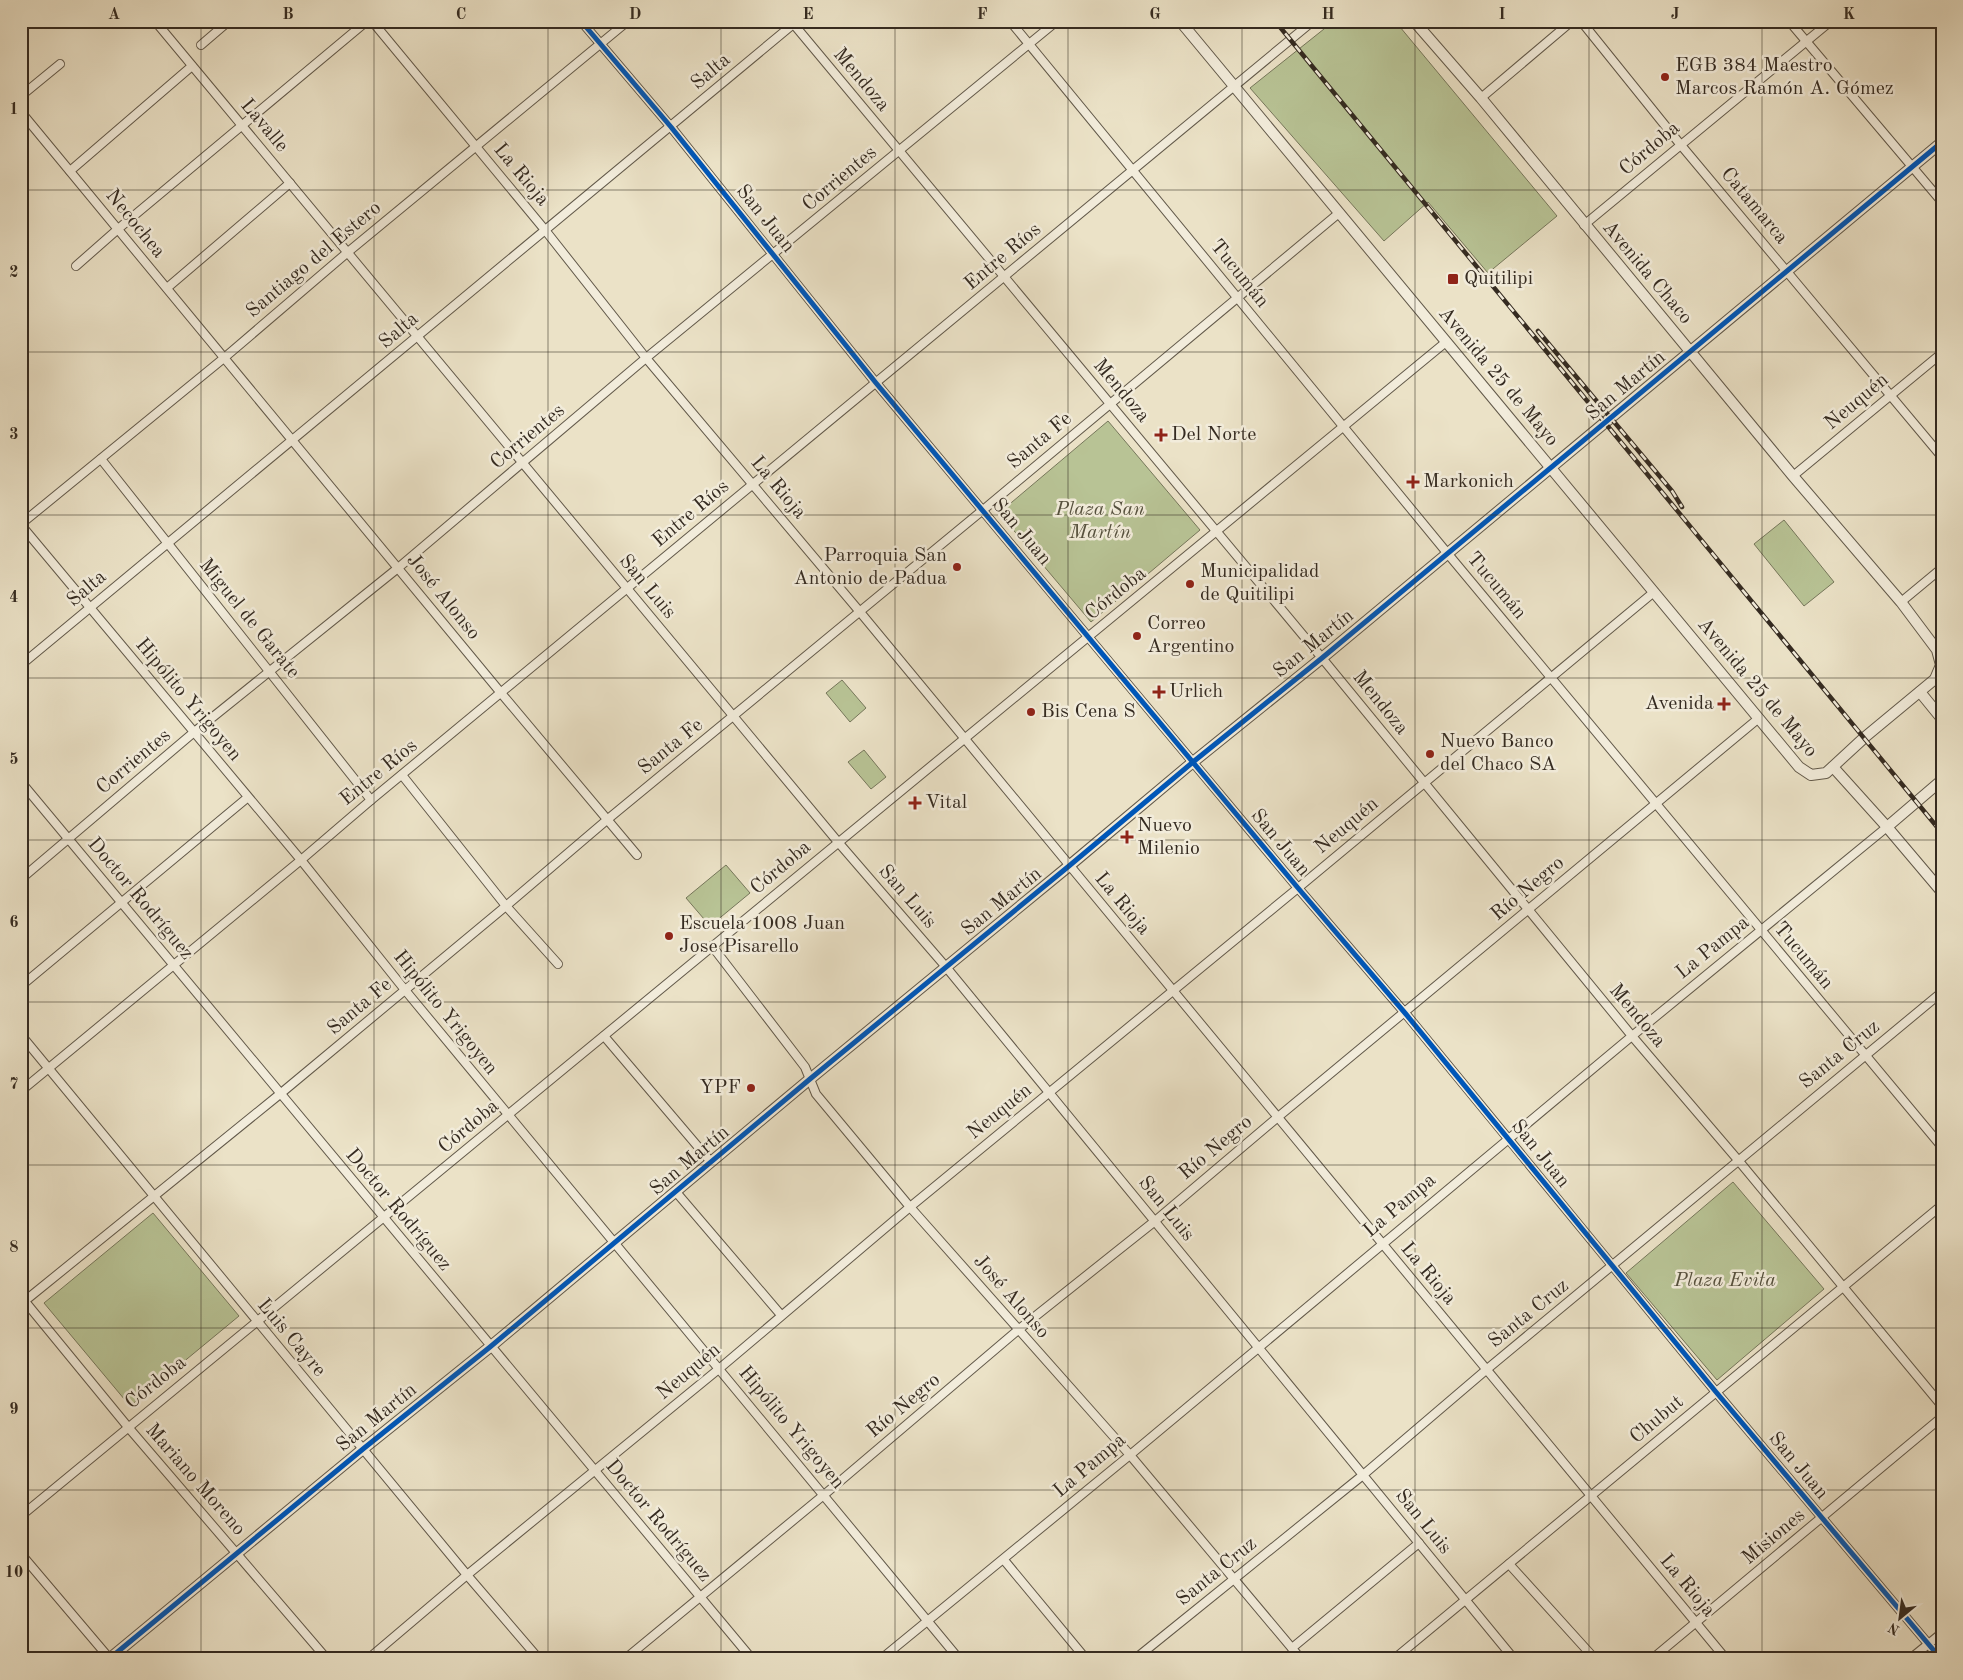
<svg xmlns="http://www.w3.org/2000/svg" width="1963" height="1680" font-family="'Old Standard TT',serif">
<rect width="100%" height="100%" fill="#ebe2c7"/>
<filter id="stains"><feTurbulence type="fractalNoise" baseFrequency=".004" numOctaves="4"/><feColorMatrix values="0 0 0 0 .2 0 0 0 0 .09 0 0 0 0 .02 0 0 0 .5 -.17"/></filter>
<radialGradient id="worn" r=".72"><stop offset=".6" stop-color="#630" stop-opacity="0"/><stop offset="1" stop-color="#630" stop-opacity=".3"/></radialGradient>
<g fill="#b8c395" stroke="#76775b">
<path d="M1334 21H1395L1557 216 1488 273 1428 202 1384 241 1250 88Z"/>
<path d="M1108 421 1200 530 1091 622 999 513Z"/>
<path d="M1784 520 1834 582 1804 606 1754 544Z"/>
<path d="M842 680 866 708 850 722 826 693Z"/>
<path d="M864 750 886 777 871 789 848 762Z"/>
<path d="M726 865 750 893 710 926 686 898Z"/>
<path d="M1733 1182 1824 1289 1717 1380 1626 1273Z"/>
<path d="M153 1213 239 1316 130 1406 44 1303Z"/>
</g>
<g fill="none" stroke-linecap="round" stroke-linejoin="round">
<defs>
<g id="minor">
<path d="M155 21 838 842 946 967 1514 1659"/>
<path d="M372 21 545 230 646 358 860 612 1726 1659"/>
<path d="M581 21 671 127 876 383 1298 888 1405 1013 1716 1392 1941 1659"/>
<path d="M791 21 1322 658 1632 1036 1738 1160 1942 1406"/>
<path d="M1010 21 1448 554 1942 1147"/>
<path d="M1581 21 1680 144 1942 457"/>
<path d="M1789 21 1942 202"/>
<path d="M201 45 229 21"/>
<path d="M21 96 60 64"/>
<path d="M1481 98 1572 21"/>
<path d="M21 112 501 693 637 855"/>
<path d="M70 171 192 66"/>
<path d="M1584 225 1831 21"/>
<path d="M76 266 118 229 367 21"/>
<path d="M167 288 290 183"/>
<path d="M101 459 371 800"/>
<path d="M1793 476 1942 353"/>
<path d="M21 524 224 358 348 252 628 21"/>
<path d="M21 525 301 860 405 990 959 1659"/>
<path d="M1901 602 1942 568"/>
<path d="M21 665 797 21"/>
<path d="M402 775 506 906 558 964"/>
<path d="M21 782 752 1659"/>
<path d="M21 879 193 733 398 568 646 358 1057 21"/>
<path d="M712 946 805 1067 816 1094 910 1207 1130 1455 1301 1659"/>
<path d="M21 986 247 798"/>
<path d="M21 1035 467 1575 539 1659"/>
<path d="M604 1036 711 1162"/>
<path d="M21 1091 301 860 371 800 1313 21"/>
<path d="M676 1192 781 1315"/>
<path d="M23 1299 128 1427 327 1659"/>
<path d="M21 1304 280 1094 506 906 608 819 983 510 1339 213"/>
<path d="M21 1516 1446 342"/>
<path d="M21 1554 110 1659"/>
<path d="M1004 1560 1086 1659"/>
<path d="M1509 1564 1595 1659"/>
<path d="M1292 1648 1419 1543"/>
<path d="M368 1659 467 1575 720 1368 910 1207 1298 888 1654 592"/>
<path d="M625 1659 825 1494 1018 1330 1155 1221 1278 1117 1759 718"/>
<path d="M881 1659 1130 1455 1632 1036 1887 827"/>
<path d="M1135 1659 1363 1475 1486 1370 1942 992"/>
<path d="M1394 1659 1942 1205"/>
<path d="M1652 1659 1942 1417"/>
<path d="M1910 1659 1942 1633"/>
</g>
<g id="tertiary">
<path d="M1180 21 1799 767 1811 775 1826 773 1865 737 1935 679 1941 665 1937 650 1901 602 1793 476 1481 98 1414 21"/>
<path d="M1920 692 1942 719"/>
<path d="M1833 767 1887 827 1942 892"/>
<path d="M1887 827 1942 780"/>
<path d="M109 1659 363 1449 490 1347 810 1079 1069 866 1193 762 1322 658 1942 142"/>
</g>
</defs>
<use href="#minor" stroke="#62594a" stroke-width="10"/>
<use href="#tertiary" stroke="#62594a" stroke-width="12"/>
<use href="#minor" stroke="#f2ecdb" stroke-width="8"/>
<use href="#tertiary" stroke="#f2ecdb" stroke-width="10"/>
<defs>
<g id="rail">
<path d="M1275 21 1942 833"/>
<path d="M1538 331 1672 491 1682 507"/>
</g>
</defs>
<use href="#rail" stroke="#352b21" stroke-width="4.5"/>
<use href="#rail" stroke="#f2ecdb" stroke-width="2.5" stroke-dasharray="8" stroke-linecap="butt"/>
<defs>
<g id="cycleway">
<path d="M581 21 671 127 876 383 1298 888 1405 1013 1716 1392 1941 1659"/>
<path d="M109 1659 363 1449 490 1347 810 1079 1069 866 1193 762 1322 658 1942 142"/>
</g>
</defs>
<use href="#cycleway" stroke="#f2ecdb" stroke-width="8"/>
<use href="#cycleway" stroke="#0057b8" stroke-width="5"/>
</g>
<path fill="none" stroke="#352b21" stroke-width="1" stroke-opacity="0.55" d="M201 21V1659M374 21V1659M548 21V1659M721 21V1659M895 21V1659M1068 21V1659M1242 21V1659M1415 21V1659M1589 21V1659M1762 21V1659M21 190H1942M21 352H1942M21 515H1942M21 678H1942M21 840H1942M21 1002H1942M21 1165H1942M21 1328H1942M21 1490H1942"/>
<g fill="#8f2418" stroke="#f2ecdb" stroke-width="2">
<circle cx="1665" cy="77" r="5"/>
<rect x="1447" y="273" width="12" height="12" rx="2.5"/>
<path d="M1158.5 427.5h5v5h5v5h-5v5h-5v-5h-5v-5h5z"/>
<path d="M1410.5 474.5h5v5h5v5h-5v5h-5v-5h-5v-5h5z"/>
<circle cx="957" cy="567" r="5"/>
<circle cx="1190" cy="584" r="5"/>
<circle cx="1137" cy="636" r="5"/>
<path d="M1156.5 684.5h5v5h5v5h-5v5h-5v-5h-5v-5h5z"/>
<path d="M1721.5 696.5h5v5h5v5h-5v5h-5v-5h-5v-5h5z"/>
<circle cx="1031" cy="712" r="5"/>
<circle cx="1430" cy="754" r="5"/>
<path d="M912.5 795.5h5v5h5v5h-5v5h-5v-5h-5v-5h5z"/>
<path d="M1124.5 829.5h5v5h5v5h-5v5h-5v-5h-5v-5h5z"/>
<circle cx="669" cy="936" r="5"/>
<circle cx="751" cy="1088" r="5"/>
</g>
<g text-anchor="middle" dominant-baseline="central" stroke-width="5" stroke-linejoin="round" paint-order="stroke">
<g font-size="20" fill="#352b21" stroke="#f2ecdb" text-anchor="start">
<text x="1675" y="66">EGB 384 Maestro<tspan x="1675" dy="23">Marcos Ramón A. Gómez</tspan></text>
<text x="1464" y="279">Quitilipi</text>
<text x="1171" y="435">Del Norte</text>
<text x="1423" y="482">Markonich</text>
<text x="947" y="556" text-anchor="end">Parroquia San<tspan x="947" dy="23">Antonio de Padua</tspan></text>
<text x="1200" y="572">Municipalidad<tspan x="1200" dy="23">de Quitilipi</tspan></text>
<text x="1147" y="624">Correo<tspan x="1147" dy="23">Argentino</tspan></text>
<text x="1169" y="692">Urlich</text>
<text x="1714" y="704" text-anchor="end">Avenida</text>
<text x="1041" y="712">Bis Cena S</text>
<text x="1440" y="742">Nuevo Banco<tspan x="1440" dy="23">del Chaco SA</tspan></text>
<text x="925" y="803">Vital</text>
<text x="1137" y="826">Nuevo<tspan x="1137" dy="23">Milenio</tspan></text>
<text x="679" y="924">Escuela 1008 Juan<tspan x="679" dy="23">Jose Pisarello</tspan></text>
<text x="741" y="1088" text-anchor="end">YPF</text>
</g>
<g font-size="20" fill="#352b21" stroke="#f2ecdb">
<text transform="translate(711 72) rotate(-40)">Salta</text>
<text transform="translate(861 80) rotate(50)">Mendoza</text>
<text transform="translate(264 126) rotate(50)">Lavalle</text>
<text transform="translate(1650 149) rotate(-40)">Córdoba</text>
<text transform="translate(521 175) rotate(50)">La Rioja</text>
<text transform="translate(840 179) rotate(-40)">Corrientes</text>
<text transform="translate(1754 206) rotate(50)">Catamarca</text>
<text transform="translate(765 219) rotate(51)">San Juan</text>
<text transform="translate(135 224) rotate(51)">Necochea</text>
<text transform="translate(1003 257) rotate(-40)">Entre Ríos</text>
<text transform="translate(314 260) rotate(-40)">Santiago del Estero</text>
<text transform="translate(1647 273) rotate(50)">Avenida Chaco</text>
<text transform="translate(1239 274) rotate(51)">Tucumán</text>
<text transform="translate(399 331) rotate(-40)">Salta</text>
<text transform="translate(1498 377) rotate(50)">Avenida 25 de Mayo</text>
<text transform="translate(1626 386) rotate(-40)">San Martín</text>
<text transform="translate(1121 391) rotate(50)">Mendoza</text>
<text transform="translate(1857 402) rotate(-40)">Neuquén</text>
<text transform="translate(528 437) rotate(-40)">Corrientes</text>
<text transform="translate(1040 441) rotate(-40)">Santa Fe</text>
<text transform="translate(778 488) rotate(50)">La Rioja</text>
<text transform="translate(691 514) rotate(-40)">Entre Ríos</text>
<text transform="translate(1021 532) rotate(50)">San Juan</text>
<text transform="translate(1496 586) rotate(50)">Tucumán</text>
<text transform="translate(647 587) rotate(50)">San Luis</text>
<text transform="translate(87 589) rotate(-40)">Salta</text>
<text transform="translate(1116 594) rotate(-39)">Córdoba</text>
<text transform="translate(443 597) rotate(51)">José Alonso</text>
<text transform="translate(249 619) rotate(51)">Miguel de Garate</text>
<text transform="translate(1314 644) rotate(-39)">San Martín</text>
<text transform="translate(1757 688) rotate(50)">Avenida 25 de Mayo</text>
<text transform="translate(188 700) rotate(50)">Hipólito Yrigoyen</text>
<text transform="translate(1380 703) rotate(51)">Mendoza</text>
<text transform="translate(671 747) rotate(-39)">Santa Fe</text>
<text transform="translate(134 762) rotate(-40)">Corrientes</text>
<text transform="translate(379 773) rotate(-39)">Entre Ríos</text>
<text transform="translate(1347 826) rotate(-40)">Neuquén</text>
<text transform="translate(1280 843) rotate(50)">San Juan</text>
<text transform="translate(781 868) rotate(-40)">Córdoba</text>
<text transform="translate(1528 889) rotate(-40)">Río Negro</text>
<text transform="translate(907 897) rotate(49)">San Luis</text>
<text transform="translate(140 899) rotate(50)">Doctor Rodríguez</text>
<text transform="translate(1002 902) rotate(-39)">San Martín</text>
<text transform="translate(1122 904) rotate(50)">La Rioja</text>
<text transform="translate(1713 948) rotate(-39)">La Pampa</text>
<text transform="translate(1803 956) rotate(50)">Tucumán</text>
<text transform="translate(360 1007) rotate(-40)">Santa Fe</text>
<text transform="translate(445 1013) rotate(51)">Hipólito Yrigoyen</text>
<text transform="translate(1637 1016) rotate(50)">Mendoza</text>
<text transform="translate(1840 1055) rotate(-39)">Santa Cruz</text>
<text transform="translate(1000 1112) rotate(-39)">Neuquén</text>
<text transform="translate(469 1127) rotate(-40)">Córdoba</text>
<text transform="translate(1216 1148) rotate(-40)">Río Negro</text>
<text transform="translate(1540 1154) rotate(51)">San Juan</text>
<text transform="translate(690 1161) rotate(-40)">San Martín</text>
<text transform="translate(1400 1206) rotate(-40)">La Pampa</text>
<text transform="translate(1166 1209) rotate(51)">San Luis</text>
<text transform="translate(398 1210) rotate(50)">Doctor Rodríguez</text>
<text transform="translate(1428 1274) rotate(50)">La Rioja</text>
<text transform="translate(1011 1297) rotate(49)">José Alonso</text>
<text transform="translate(1529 1314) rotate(-39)">Santa Cruz</text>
<text transform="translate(291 1338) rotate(50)">Luis Cayre</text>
<text transform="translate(689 1372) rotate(-40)">Neuquén</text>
<text transform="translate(156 1383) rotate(-39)">Córdoba</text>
<text transform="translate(904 1406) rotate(-40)">Río Negro</text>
<text transform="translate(377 1418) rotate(-39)">San Martín</text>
<text transform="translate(1657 1420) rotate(-40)">Chubut</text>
<text transform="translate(791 1428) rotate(50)">Hipólito Yrigoyen</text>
<text transform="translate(1090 1466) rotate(-40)">La Pampa</text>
<text transform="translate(1798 1466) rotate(50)">San Juan</text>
<text transform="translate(195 1480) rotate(49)">Mariano Moreno</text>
<text transform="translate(658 1521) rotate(50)">Doctor Rodríguez</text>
<text transform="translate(1423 1522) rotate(51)">San Luis</text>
<text transform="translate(1774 1537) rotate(-40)">Misiones</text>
<text transform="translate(1217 1572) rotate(-39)">Santa Cruz</text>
<text transform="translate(1687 1586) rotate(50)">La Rioja</text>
</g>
<g font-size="20" font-style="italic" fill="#56513e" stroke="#f2ecdb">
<text x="1100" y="510">Plaza San<tspan x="1100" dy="23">Martín</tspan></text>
<text x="1725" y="1281">Plaza Evita</text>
</g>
</g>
<rect width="1963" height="1680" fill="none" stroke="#ebe2c7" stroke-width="55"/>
<g transform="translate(1900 1618) rotate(209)" stroke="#f2ecdb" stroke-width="4" paint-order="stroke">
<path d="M0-4L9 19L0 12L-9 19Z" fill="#352b21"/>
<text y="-8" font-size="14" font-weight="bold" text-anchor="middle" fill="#352b21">N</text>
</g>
<rect x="28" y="28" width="1908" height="1624" fill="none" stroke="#352b21" stroke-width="2"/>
<g font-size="16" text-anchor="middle" font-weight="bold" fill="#352b21">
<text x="114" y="19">A</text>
<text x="288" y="19">B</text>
<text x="461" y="19">C</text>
<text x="635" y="19">D</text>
<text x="808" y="19">E</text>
<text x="982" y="19">F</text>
<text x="1155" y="19">G</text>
<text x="1328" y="19">H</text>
<text x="1502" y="19">I</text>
<text x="1675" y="19">J</text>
<text x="1849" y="19">K</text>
<text x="14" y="114">1</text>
<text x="14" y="277">2</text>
<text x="14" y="439">3</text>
<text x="14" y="602">4</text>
<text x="14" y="764">5</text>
<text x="14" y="927">6</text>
<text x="14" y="1089">7</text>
<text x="14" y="1252">8</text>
<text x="14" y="1414">9</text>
<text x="14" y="1577">10</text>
</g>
<rect width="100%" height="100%" filter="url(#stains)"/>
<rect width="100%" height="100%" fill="url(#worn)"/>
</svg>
